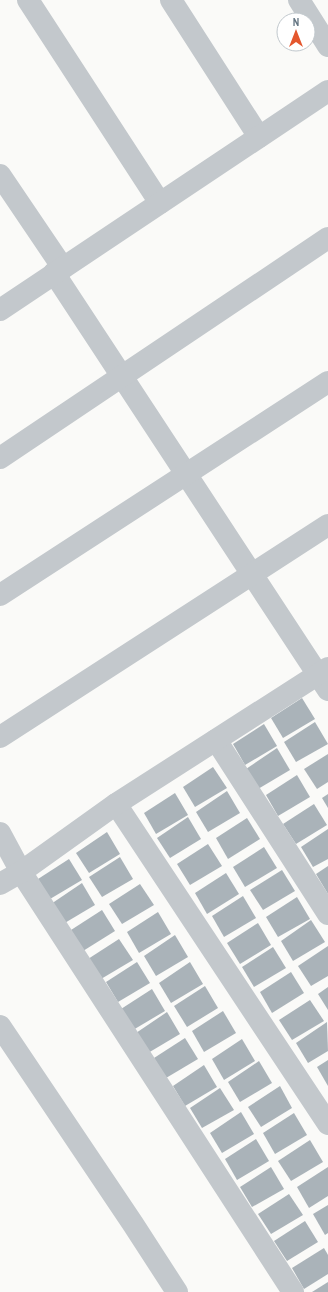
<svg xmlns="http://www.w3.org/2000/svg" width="328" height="1292" font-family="'Archivo Narrow',sans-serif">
<rect width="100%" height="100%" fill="#fafaf8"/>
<g fill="#aab3b9">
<path d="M302 698 315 719 283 738 271 718Z"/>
<path d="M315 722 328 744 296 762 284 742Z"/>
<path d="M264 724 277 746 245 765 233 744Z"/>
<path d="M277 748 290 770 258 789 246 769Z"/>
<path d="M328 754V782L317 789 304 769Z"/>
<path d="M213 767 227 788 195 807 183 787Z"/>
<path d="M297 775 310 797 278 816 266 795Z"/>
<path d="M227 791 240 813 208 832 196 812Z"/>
<path d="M175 793 188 815 156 834 144 813Z"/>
<path d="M328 794V808L322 798Z"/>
<path d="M314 804 327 825 296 844 283 824Z"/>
<path d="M188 817 201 839 170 858 157 838Z"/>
<path d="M247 818 260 839 228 859 216 838Z"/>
<path d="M328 829V859L313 867 301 847Z"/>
<path d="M107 832 120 854 89 873 76 853Z"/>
<path d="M208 844 222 866 190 885 177 864Z"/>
<path d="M264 847 277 868 245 887 233 867Z"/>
<path d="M120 857 133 879 102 897 89 877Z"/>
<path d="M69 859 82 880 50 899 38 879Z"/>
<path d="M328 866V894L316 874Z"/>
<path d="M282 870 295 891 263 910 250 890Z"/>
<path d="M226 873 239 894 207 914 195 893Z"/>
<path d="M82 883 95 905 63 924 51 904Z"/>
<path d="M140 884 154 905 122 924 109 904Z"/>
<path d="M243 896 256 918 224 937 212 916Z"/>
<path d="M297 897 310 919 278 937 266 917Z"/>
<path d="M102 910 115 931 83 951 71 930Z"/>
<path d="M158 912 171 934 139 953 127 932Z"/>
<path d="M311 920 325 942 293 961 281 941Z"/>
<path d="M258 923 271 945 240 964 227 943Z"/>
<path d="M175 935 188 957 156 976 144 956Z"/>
<path d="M119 939 133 960 101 979 88 959Z"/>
<path d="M328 946V976L311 986 298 966Z"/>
<path d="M273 947 286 968 254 987 242 967Z"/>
<path d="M137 962 150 983 118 1002 106 982Z"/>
<path d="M190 962 203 984 171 1003 159 983Z"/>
<path d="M291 972 304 993 272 1013 260 992Z"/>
<path d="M205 986 218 1008 187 1027 174 1006Z"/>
<path d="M328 987V1010L318 994Z"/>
<path d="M152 989 165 1011 133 1030 121 1009Z"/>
<path d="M310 1000 324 1021 292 1040 279 1020Z"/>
<path d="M223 1011 236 1033 204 1052 192 1031Z"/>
<path d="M167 1012 180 1034 148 1053 136 1033Z"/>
<path d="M327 1022 328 1051 308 1063 296 1043Z"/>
<path d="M185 1038 198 1059 166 1078 154 1058Z"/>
<path d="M242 1039 255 1061 224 1080 212 1059Z"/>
<path d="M328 1060V1086L317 1067Z"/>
<path d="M259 1061 272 1083 240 1102 228 1082Z"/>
<path d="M204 1065 217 1087 185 1106 173 1086Z"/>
<path d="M280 1086 292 1108 261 1127 248 1107Z"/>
<path d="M220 1088 234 1110 202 1128 190 1108Z"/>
<path d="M241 1112 254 1134 222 1153 210 1133Z"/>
<path d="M294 1113 307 1135 275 1154 263 1133Z"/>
<path d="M256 1139 269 1161 237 1180 225 1159Z"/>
<path d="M310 1140 323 1162 291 1181 278 1161Z"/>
<path d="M271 1167 284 1189 252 1207 240 1187Z"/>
<path d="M328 1167V1196L309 1208 297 1187Z"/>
<path d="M289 1194 303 1215 271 1234 258 1214Z"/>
<path d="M328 1205V1233L325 1235 313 1214Z"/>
<path d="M305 1221 318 1242 287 1261 274 1241Z"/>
<path d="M324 1248 328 1255V1274L304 1289 292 1268Z"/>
<path d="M328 1282V1292H312Z"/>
</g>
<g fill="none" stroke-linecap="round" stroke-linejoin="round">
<g stroke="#c3c8cc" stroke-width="22">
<path d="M28 0 160 203"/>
<path d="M171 0 259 137"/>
<path d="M299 0 328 46"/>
<path d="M0 175 63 268"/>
<path d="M54 273 328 690"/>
<path d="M0 310 328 91"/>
<path d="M0 458 328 238"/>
<path d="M0 595 328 382"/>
<path d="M0 737 328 525"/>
<path d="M216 740 328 914"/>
<path d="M116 804 328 1124"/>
<path d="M0 833 21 872 293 1292"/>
<path d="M0 884 21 872 116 804 328 668"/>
</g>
<path stroke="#c3c8cc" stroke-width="22" d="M0 1026 133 1224 177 1292"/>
</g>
<g transform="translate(296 32)"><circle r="19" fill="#ffffff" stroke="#c1c8cd"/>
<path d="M0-3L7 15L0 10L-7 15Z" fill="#e4572e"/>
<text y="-6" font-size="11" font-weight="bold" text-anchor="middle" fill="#657683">N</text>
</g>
</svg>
